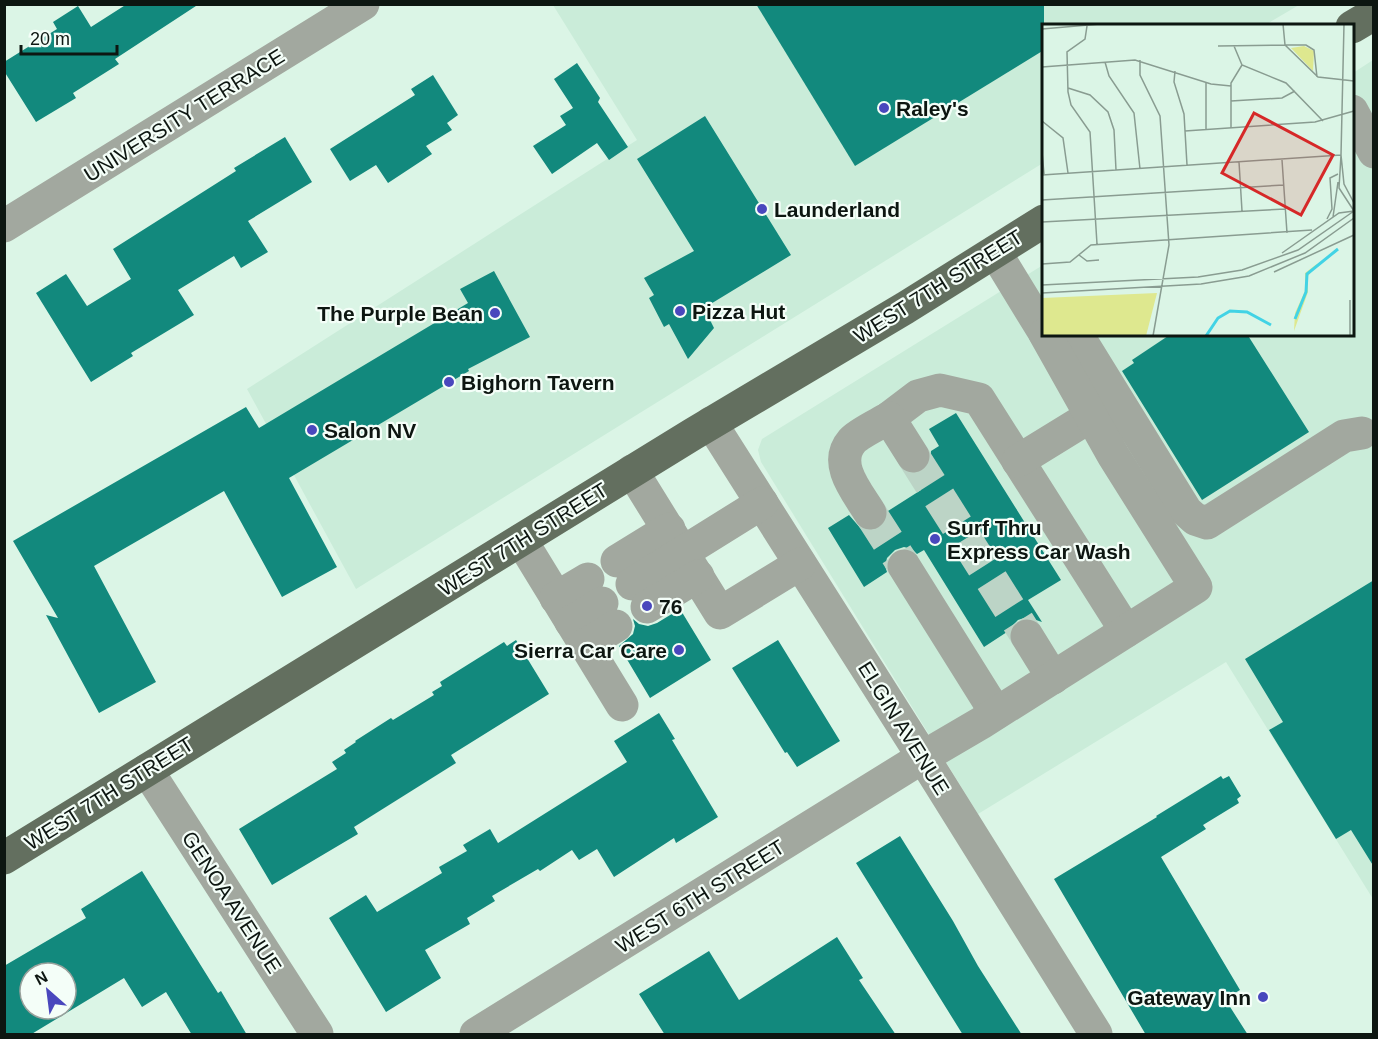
<svg xmlns="http://www.w3.org/2000/svg" width="1378" height="1039" font-family="Arial,sans-serif">
<rect width="100%" height="100%" fill="#dbf5e6"/>
<g fill="#caecd9">
<path d="M553 5H1299L1265 25 1044 26 1043 163 356 589 247 389 637 140Z"/>
<path d="M1373 60V899L1226 662 978 814 761 462 758 450 762 439 1043 265 1044 334H1352L1353 73Z"/>
</g>
<g fill="#12897d" fill-rule="evenodd">
<path d="M127 4H199L115 59 119 64 73 93 76 98 36 122 4 71V62L57 29 53 22 78 6 91 27Z"/>
<path d="M756 4H1044V50L855 166Z"/>
<path d="M577 63 600 98 598 102 628 147 609 160 597 143 552 174 533 146 566 125 560 116 573 108 554 79Z"/>
<path d="M433 75 458 115 447 123 452 130 426 146 432 154 388 183 376 165 350 181 330 149 415 95 411 89Z"/>
<path d="M705 116 791 255 704 308 714 328 688 359 669 324 664 327 649 298 654 295 644 278 694 251 637 159Z"/>
<path d="M285 137 312 182 248 221 268 252 241 268 234 256 178 290 194 315 131 353 133 356 91 382 36 293 66 274 87 306 131 279 113 249 236 171 234 168Z"/>
<path d="M494 271 530 337 468 369 469 371 289 478 337 567 282 597 224 491 94 566 156 682 99 713 46 615 58 618 13 541 246 407 259 428 468 303 460 289Z"/>
<path d="M1171 334H1247L1309 432 1202 500 1122 371 1134 363 1132 360Z"/>
<path d="M956 413 1061 580 1028 600 1042 622 1027 617 1018 620 1011 627 1009 635 1007 632 984 647 924 550 917 554 912 549 904 547 895 550 887 558 885 566 887 572 864 587 828 528 849 515 862 530 871 532 881 528 887 521 888 511 921 490 912 474 923 471 930 464 931 451 939 446 929 429Z"/>
<path d="M1374 580V867L1351 830 1336 839 1269 730 1283 722 1245 659Z"/>
<path d="M680 609 711 660 650 698 619 646 633 634 635 626 633 619 639 624 648 626 657 623Z"/>
<path d="M516 640 549 694 451 755 456 763 354 827 358 834 272 885 239 829 337 769 332 762 346 753 344 750 356 742 355 741 391 718 393 720 434 695 432 692 442 686 440 682 504 642 507 646Z"/>
<path d="M778 640 840 741 797 767 787 752 785 753 732 668Z"/>
<path d="M659 713 675 739 672 740 718 817 676 843 674 838 614 877 597 849 579 860 572 850 540 871 538 869 492 896 495 901 467 918 470 924 425 950 441 978 386 1012 329 918 366 895 377 912 442 873 439 867 467 851 463 845 490 829 498 843 627 762 614 741Z"/>
<path d="M1221 776 1223 779 1229 776 1241 796 1237 799 1239 803 1203 825 1206 829 1161 857 1240 990 1225 999 1248 1035H1146L1054 879 1157 817 1156 816Z"/>
<path d="M900 836 953 921 978 966 1022 1035H963L856 863Z"/>
<path d="M142 871 218 993 221 991 247 1035H192L166 992 142 1007 124 978 30 1035H4V966L86 918 81 909ZM30 973H66V1009H30Z"/>
<path d="M837 937 863 978 859 980 896 1035H665L639 994 709 951 739 1000Z"/>
</g>
<g fill="none" stroke-linecap="round" stroke-linejoin="round">
<g stroke="#bcd4c6" stroke-width="33" stroke-dasharray="33 16" stroke-linecap="butt">
<path d="M913 456 1027 636"/>
<path d="M870 513 904 566"/>
</g>
<g stroke="#a2a89f" stroke-width="33">
<path d="M1352 111 1374 152"/>
<path d="M4 226 363 4"/>
<path d="M995 252 1044 332"/>
<path d="M1078 336 1186 511 1195 519 1207 523 1344 436 1362 433"/>
<path d="M889 418 918 396 940 390 979 399 1126 631"/>
<path d="M711 423 923 757 1096 1034"/>
<path d="M1018 461 1091 416"/>
<path d="M632 471 720 613 800 564"/>
<path d="M870 513C858 493 832 464 852 441 859 433 879 424 889 418L913 456"/>
<path d="M521 540 622 705"/>
<path d="M617 561 669 529"/>
<path d="M904 566 996 713"/>
<path d="M632 584 762 503"/>
<path d="M556 598 588 579"/>
<path d="M647 607 698 576"/>
<path d="M571 622 602 603"/>
<path d="M1027 636 1053 678"/>
<path d="M585 645 616 626"/>
<path d="M147 770 317 1034"/>
<path d="M476 1034 923 757 981 723 1196 587 1113 455 1045 334"/>
</g>
<g stroke="#636f5f" stroke-width="33">
<path d="M1352 27 1374 14"/>
<path d="M4 858 693 434 905 308 1044 221"/>
</g>
</g>
<g fill="#4947bd" stroke="#f4fef8" stroke-width="2">
<circle cx="884" cy="108" r="6"/>
<circle cx="762" cy="209" r="6"/>
<circle cx="680" cy="311" r="6"/>
<circle cx="495" cy="313" r="6"/>
<circle cx="449" cy="382" r="6"/>
<circle cx="312" cy="430" r="6"/>
<circle cx="935" cy="539" r="6"/>
<circle cx="647" cy="606" r="6"/>
<circle cx="679" cy="650" r="6"/>
<circle cx="1263" cy="997" r="6"/>
</g>
<g text-anchor="middle" dominant-baseline="central" stroke-width="4.5" stroke-linejoin="round" paint-order="stroke">
<g font-size="21" font-weight="bold" fill="#0d1611" stroke="#f4fef8" text-anchor="start">
<text x="896" y="108">Raley's</text>
<text x="774" y="209">Launderland</text>
<text x="692" y="311">Pizza Hut</text>
<text x="483" y="313" text-anchor="end">The Purple Bean</text>
<text x="461" y="382">Bighorn Tavern</text>
<text x="324" y="430">Salon NV</text>
<text x="947" y="527">Surf Thru<tspan x="947" dy="24">Express Car Wash</tspan></text>
<text x="659" y="606">76</text>
<text x="667" y="650" text-anchor="end">Sierra Car Care</text>
<text x="1251" y="997" text-anchor="end">Gateway Inn</text>
</g>
<g font-size="21" fill="#0d1611" stroke="#f4fef8">
<text transform="translate(184 115) rotate(-32)">UNIVERSITY TERRACE</text>
<text transform="translate(938 286) rotate(-32)">WEST 7TH STREET</text>
<text transform="translate(523 539) rotate(-32)">WEST 7TH STREET</text>
<text transform="translate(904 728) rotate(58)">ELGIN AVENUE</text>
<text transform="translate(109 793) rotate(-32)">WEST 7TH STREET</text>
<text transform="translate(700 896) rotate(-32)">WEST 6TH STREET</text>
<text transform="translate(232 902) rotate(57)">GENOA AVENUE</text>
</g>
</g>
<g transform="translate(1042 24)">
<rect width="312" height="312" fill="#dbf5e6"/>
<path d="M276 239 266 252V268L252 307 253 289 263 267V249Z" fill="#dee88f"/>
<path d="M115 269 104 312H0V274Z" fill="#dee88f"/>
<path d="M262 22 272 27 271 47 249 24Z" fill="#dee88f"/>
<path fill="none" stroke="#42d3e5" stroke-width="3" d="M253 295 264 268 265 250 296 225M164 312 176 294 188 287 205 288 229 301"/>
<path fill="none" stroke="#899c91" stroke-width="1.5" d="M241 0 243 21H264L272 26 275 53M302 0 299 131 302 160 312 179M45 2 43 15 25 28 26 68 29 81 48 108 55 220M0 5 58 0M176 22 243 21 276 53 312 57M192 22 200 41 244 59 281 97M98 36V51L118 92 127 221 111 312M63 38 67 52 92 89 98 145M0 43 93 36 169 60 189 62M133 47 132 58 142 90 145 141M164 59V105M26 64 48 71 66 88 72 106 74 146M189 77 240 74 253 67M0 97 21 114 26 149M189 104V59L200 41M143 107 273 98 312 87M0 128 2 150M299 131 297 164 312 187M240 136 245 209M197 138 200 187M0 151 299 131M0 176 242 161M291 193 296 158M285 195 290 185 288 154 296 150M0 198 243 185M240 229 297 189 312 187M37 231 45 237 57 236M0 240 28 238 49 221 270 206M232 248 312 211M0 261 156 253 200 246 256 226 312 187M0 269 159 260 207 252 263 229 312 194M308 312V276"/>
<path fill="#d62828" fill-opacity="0.15" stroke="#d62828" stroke-width="3" d="M212 89 291 131 259 191 180 149Z"/>
<rect width="312" height="312" fill="none" stroke="#0d1611" stroke-width="3"/>
</g>
<rect width="1378" height="1039" fill="none" stroke="#0d1611" stroke-width="12"/>
<g transform="translate(48 991) rotate(332)"><circle r="28" fill="#f4fef8" stroke="#98a19c" stroke-width="1.5"/>
<path d="M0-4.5L10 22L0 15L-10 22Z" fill="#4947bd"/>
<text y="-9" font-size="16" font-weight="bold" text-anchor="middle" fill="#0d1611">N</text>
</g>
<path d="M21 45v9h96v-9" fill="none" stroke="#0d1611" stroke-width="3"/>
<text x="30" y="45" font-size="18" fill="#0d1611" stroke="#f4fef8" stroke-width="4.5" paint-order="stroke">20 m</text>
</svg>
